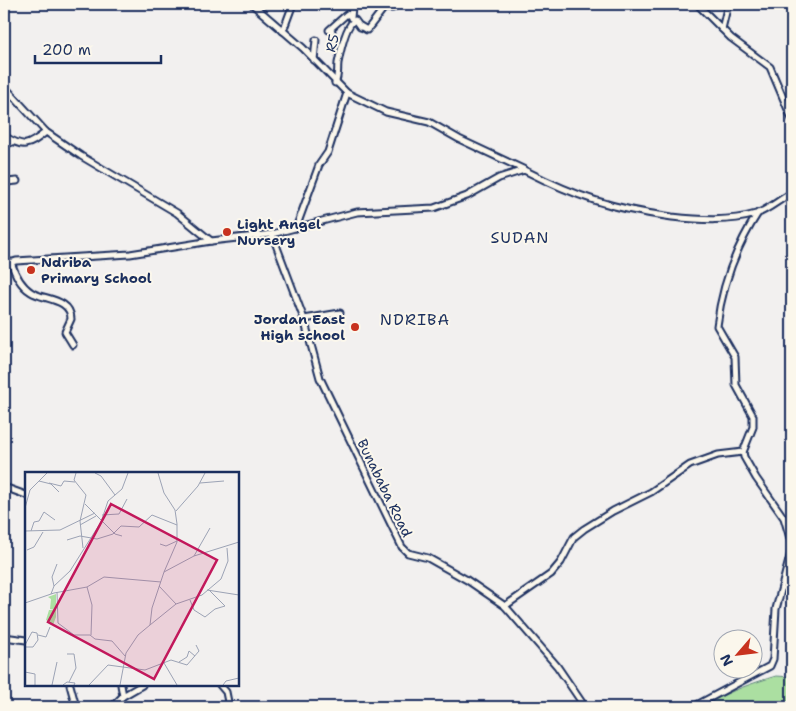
<svg xmlns="http://www.w3.org/2000/svg" width="796" height="711" font-family="'Shantell Sans',sans-serif">
<rect width="100%" height="100%" fill="#f2f0ef"/>
<filter id="ink" filterUnits="userSpaceOnUse"><feTurbulence type="fractalNoise" baseFrequency=".02" numOctaves="2"/><feDisplacementMap in="SourceGraphic" scale="10" xChannelSelector="R" yChannelSelector="G"/><feConvolveMatrix kernelMatrix="1 2 1 2 8 2 1 2 1" color-interpolation-filters="sRGB"/></filter>
<g filter="url(#ink)">
<path fill="#abdfa1" stroke="#638780" d="M776 676 792 677V707H711V702C732 690 753 683 776 676Z"/>
<g fill="none" stroke-linecap="round" stroke-linejoin="round">
<defs>
<g id="street">
<path d="M252 4 303 48 347 93 386 112 429 122 459 139 523 169"/>
<path d="M697 4 731 38 770 67 792 119"/>
<path d="M351 18 352 7 356 4"/>
<path d="M360 26 367 30 384 8H393L396 4"/>
<path d="M722 29 728 4"/>
<path d="M283 31 293 4"/>
<path d="M332 31 329 30 347 14 350 16"/>
<path d="M314 60 316 40"/>
<path d="M335 83C339 75 337 71 338 63 340 53 346 24 355 20L360 27"/>
<path d="M4 86 46 132 81 156 177 213 211 241 272 234 357 212 434 208 467 196 499 178 524 170C577 197 613 209 672 217 700 220 729 222 756 214 768 210 780 199 792 193"/>
<path d="M4 136C24 148 27 147 46 132"/>
<path d="M4 149 7 144 12 142"/>
<path d="M4 177 7 182 17 181"/>
<path d="M758 213C736 247 722 285 717 326L735 357 736 385 753 416V427L743 452 744 457 756 478 784 518 792 545"/>
<path d="M296 228 319 165 328 152 347 93"/>
<path d="M272 234 304 319 320 378 402 547 408 553 428 558 467 580 505 606 557 666 585 707"/>
<path d="M11 262C15 274 20 285 31 292 43 300 71 298 71 319L65 332 73 345"/>
<path d="M4 265 16 261 130 254 211 241"/>
<path d="M304 319 340 313"/>
<path d="M4 487 26 495"/>
<path d="M505 606 551 574 561 562 574 537 584 529 613 511 651 492 690 465 718 455 743 452"/>
<path d="M4 637 26 640"/>
<path d="M70 685 76 707"/>
<path d="M220 685 226 692 229 707"/>
<path d="M123 696 142 685"/>
<path d="M112 707 123 696 121 685"/>
<path d="M693 707 770 666 773 659 776 609 792 549"/>
</g>
</defs>
<use href="#street" stroke="#1b2f5e" stroke-width="9"/>
<use href="#street" stroke="#fbf7ec" stroke-width="5"/>
</g>
</g>
<g fill="#c8321e" stroke="#fbf7ec" stroke-width="2">
<circle cx="227" cy="232" r="5"/>
<circle cx="31" cy="270" r="5"/>
<circle cx="355" cy="327" r="5"/>
</g>
<g text-anchor="middle" dominant-baseline="central" stroke-width="4" stroke-linejoin="round" paint-order="stroke">
<g font-size="14" fill="#1b2f5e" stroke="#fbf7ec">
<text transform="translate(332 43) rotate(-76)">R5</text>
<text transform="translate(385 488) rotate(64)">Bunababa Road</text>
</g>
<g font-size="14" font-weight="bold" fill="#1b2f5e" stroke="#fbf7ec" text-anchor="start">
<text x="237" y="224">Light Angel<tspan x="237" dy="16">Nursery</tspan></text>
<text x="41" y="262">Ndriba<tspan x="41" dy="16">Primary School</tspan></text>
<text x="345" y="319" text-anchor="end">Jordan East<tspan x="345" dy="16">High school</tspan></text>
</g>
<g font-size="16" letter-spacing="1" fill="#1b2f5e" stroke="#fbf7ec">
<text x="520" y="237">SUDAN</text>
<text x="415" y="319">NDRIBA</text>
</g>
</g>
<g transform="translate(25 472)">
<rect width="214" height="214" fill="#f2f0ef"/>
<path d="M31 122V145L28 153 21 148 24 138H30L25 137 26 127 23 125Z" fill="#abdfa1"/>
<path fill="none" stroke="#9ca3b5" stroke-width="1" d="M51 1 49 8 61 23 55 49 58 76M70 1 76 4 90 23M133 1 139 21 150 38 152 52V70L139 100M14 9 26 12 34 20M24 11 36 14 39 9 50 10M175 11 199 9M60 32 90 62 97 64M0 36 5 18 22 1M151 39 173 14 180 1M77 43 94 42 102 27M55 53 71 44M0 59 35 58 70 41M6 59 9 50 14 49 19 40 30 48M42 68 55 64 72 67 88 62 96 54 114 55 127 43 152 53M135 72 141 74 152 69M2 78 9 75 18 60M169 84 185 56M29 114 27 105 32 92M134 114 151 132M62 115 67 133 66 163M182 118 214 123M32 120 33 151 49 163H65L70 167 87 169 100 184M26 122 29 114 45 99 76 50 83 29 97 17 103 1M165 128 169 138 180 145 190 137 200 134 183 117M0 131 29 121 62 115 79 105 136 110M125 153 151 132 177 123 196 107 203 89 202 76M13 163 21 165 25 155M0 173 7 160 12 161 13 168 8 175H0M42 182H49L51 196 44 210M154 190 162 185 164 179 170 184M139 191 152 213M0 200 10 202V213M27 213 32 190M38 213 42 210 50 211 49 213M64 213 83 193 120 198 146 188 162 193 174 179 171 173M95 213 101 181 113 163 125 153 127 136 139 100 169 84 214 70M198 213 201 209 214 206"/>
<path fill="#c2185b" fill-opacity="0.15" stroke="#c2185b" stroke-width="2.5" d="M86 32 192 88 129 207 23 150Z"/>
<rect width="214" height="214" fill="none" stroke="#1b2f5e" stroke-width="2.5"/>
</g>
<rect width="796" height="711" fill="none" stroke="#fbf7ec" stroke-width="20"/>
<rect x="10" y="10" width="776" height="691" fill="none" stroke="#1b2f5e" stroke-width="2" filter="url(#ink)"/>
<g transform="translate(738 654) rotate(242)"><circle r="24" fill="#fbf7ec" stroke="#a1a7b3"/>
<path d="M0-4L9 19L0 12L-9 19Z" fill="#c8321e"/>
<text y="-8" font-size="14" font-weight="bold" text-anchor="middle" fill="#1b2f5e">N</text>
</g>
<path d="M35 55v8h126v-8" fill="none" stroke="#1b2f5e" stroke-width="2.5"/>
<text x="42" y="55" font-size="15" fill="#1b2f5e" stroke="#fbf7ec" stroke-width="4" paint-order="stroke">200 m</text>
</svg>
